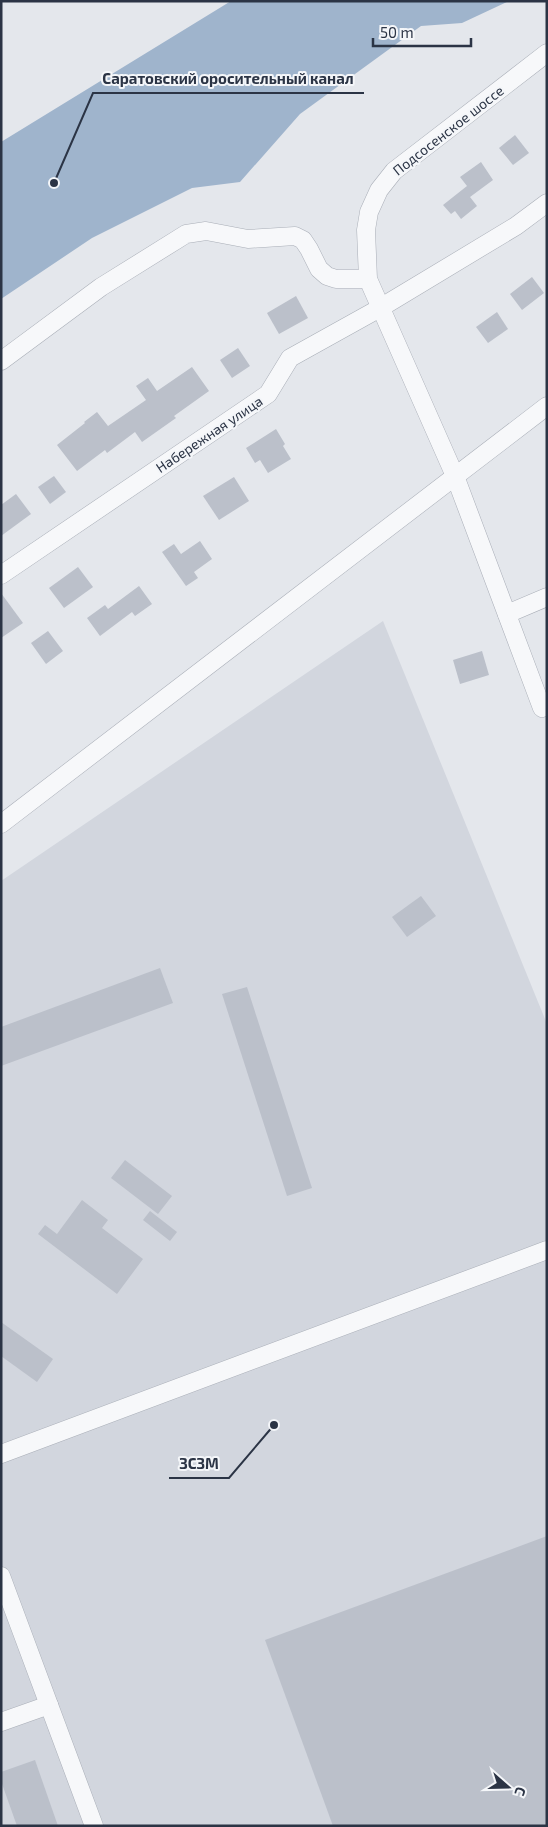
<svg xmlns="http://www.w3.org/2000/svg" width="548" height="1827" font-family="'Exo 2',sans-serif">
<rect width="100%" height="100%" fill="#e4e7ec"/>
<path fill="#d2d6de" d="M383 621 547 1024V1826H1V881Z"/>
<path fill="#9fb4cc" d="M231 1H509L462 23 421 26 300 114 240 182 192 188 92 238 1 299V142Z"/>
<g fill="#bbc0ca">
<path d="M515 135 529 153 513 165 499 148Z"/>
<path d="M481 162 493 180 470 197 477 206 461 219 455 211 451 214 443 205 467 186 460 177Z"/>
<path d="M532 277 544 293 522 310 510 294Z"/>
<path d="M296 296 308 318 279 334 267 313Z"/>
<path d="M497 312 508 329 488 343 476 327Z"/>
<path d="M238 348 250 366 232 378 220 360Z"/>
<path d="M192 367 209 391 174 416 176 418 142 442 135 432 107 453 105 450 77 471 57 445 85 423 84 422 97 412 108 426 146 400 136 386 148 378 157 391Z"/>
<path d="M276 429 285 444 283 446 291 459 268 473 260 460 255 463 246 448Z"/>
<path d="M54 476 66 492 50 504 38 487Z"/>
<path d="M234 477 249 501 219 520 203 496Z"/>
<path d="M16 494 31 514 1 536V505Z"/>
<path d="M200 541 212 559 194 572 198 578 186 586 162 552 174 544 181 554Z"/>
<path d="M78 567 93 587 64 608 49 588Z"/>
<path d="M139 586 152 604 135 616 132 612 100 636 87 618 105 605 108 609Z"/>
<path d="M1 593 23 623 1 638Z"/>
<path d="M48 631 63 651 46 664 31 643Z"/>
<path d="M482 651 489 675 460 684 453 660Z"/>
<path d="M421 896 436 916 407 937 392 917Z"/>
<path d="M160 968 173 1003 1 1066V1027Z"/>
<path d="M247 987 312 1188 287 1196 222 994Z"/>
<path d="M125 1160 172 1196 158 1214 111 1178Z"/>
<path d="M82 1200 108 1220 102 1228 143 1259 117 1294 38 1234 45 1225 57 1234Z"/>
<path d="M150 1211 177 1232 170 1241 143 1220Z"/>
<path d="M1 1322 53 1359 37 1382 1 1356Z"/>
<path d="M547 1536V1826H333L265 1640Z"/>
<path d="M35 1760 58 1826H17L1 1781V1772Z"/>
</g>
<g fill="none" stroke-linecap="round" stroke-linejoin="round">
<defs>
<g id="minor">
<path d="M1 361 101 287 186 234 206 231 248 239 295 236 303 240 309 249 319 269 327 276 336 279H368"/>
<path d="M1 575 268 394 290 358 380 308 516 226 547 203"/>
<path d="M507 614 547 597"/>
<path d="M542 708 455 476 368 279 366 230 369 212 379 190 394 171 547 53"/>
<path d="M1 824 547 406"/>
<path d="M1 1454 547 1250"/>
<path d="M1 1576 94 1826"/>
<path d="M1 1722 49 1705"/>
</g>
</defs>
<use href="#minor" stroke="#a9aeb7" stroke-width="19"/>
<use href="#minor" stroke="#f7f8fa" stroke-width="18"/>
</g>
<g text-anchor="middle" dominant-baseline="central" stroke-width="4" stroke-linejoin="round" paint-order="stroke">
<g font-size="14" fill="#2b3445" stroke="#f4f6f9">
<text transform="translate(448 130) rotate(-38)">Подсосенское шоссе</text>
<text transform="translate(209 434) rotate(-34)">Набережная улица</text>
</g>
</g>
<path fill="none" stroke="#2b3445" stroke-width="2" d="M54 183L93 93H364M274 1425L229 1478H169"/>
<g fill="#2b3445" stroke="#f4f6f9" stroke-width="2">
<circle cx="54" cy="183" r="5"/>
<circle cx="274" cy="1425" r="5"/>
</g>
<g font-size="15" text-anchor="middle" font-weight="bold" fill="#2b3445" stroke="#f4f6f9" stroke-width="4" stroke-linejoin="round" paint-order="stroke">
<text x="228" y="84">Саратовский оросительный канал</text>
<text x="199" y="1469">ЗСЗМ</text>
</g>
<rect width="548" height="1827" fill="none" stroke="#2b3445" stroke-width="5"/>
<g transform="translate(508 1787) rotate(110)" stroke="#f4f6f9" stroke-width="4" paint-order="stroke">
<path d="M0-4L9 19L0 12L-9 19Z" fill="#2b3445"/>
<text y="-8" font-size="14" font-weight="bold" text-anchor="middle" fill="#2b3445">С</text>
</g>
<path d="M373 38v8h98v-8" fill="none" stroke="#2b3445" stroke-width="2.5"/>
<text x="380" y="38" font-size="15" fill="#2b3445" stroke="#f4f6f9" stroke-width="4" paint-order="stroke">50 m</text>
</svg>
